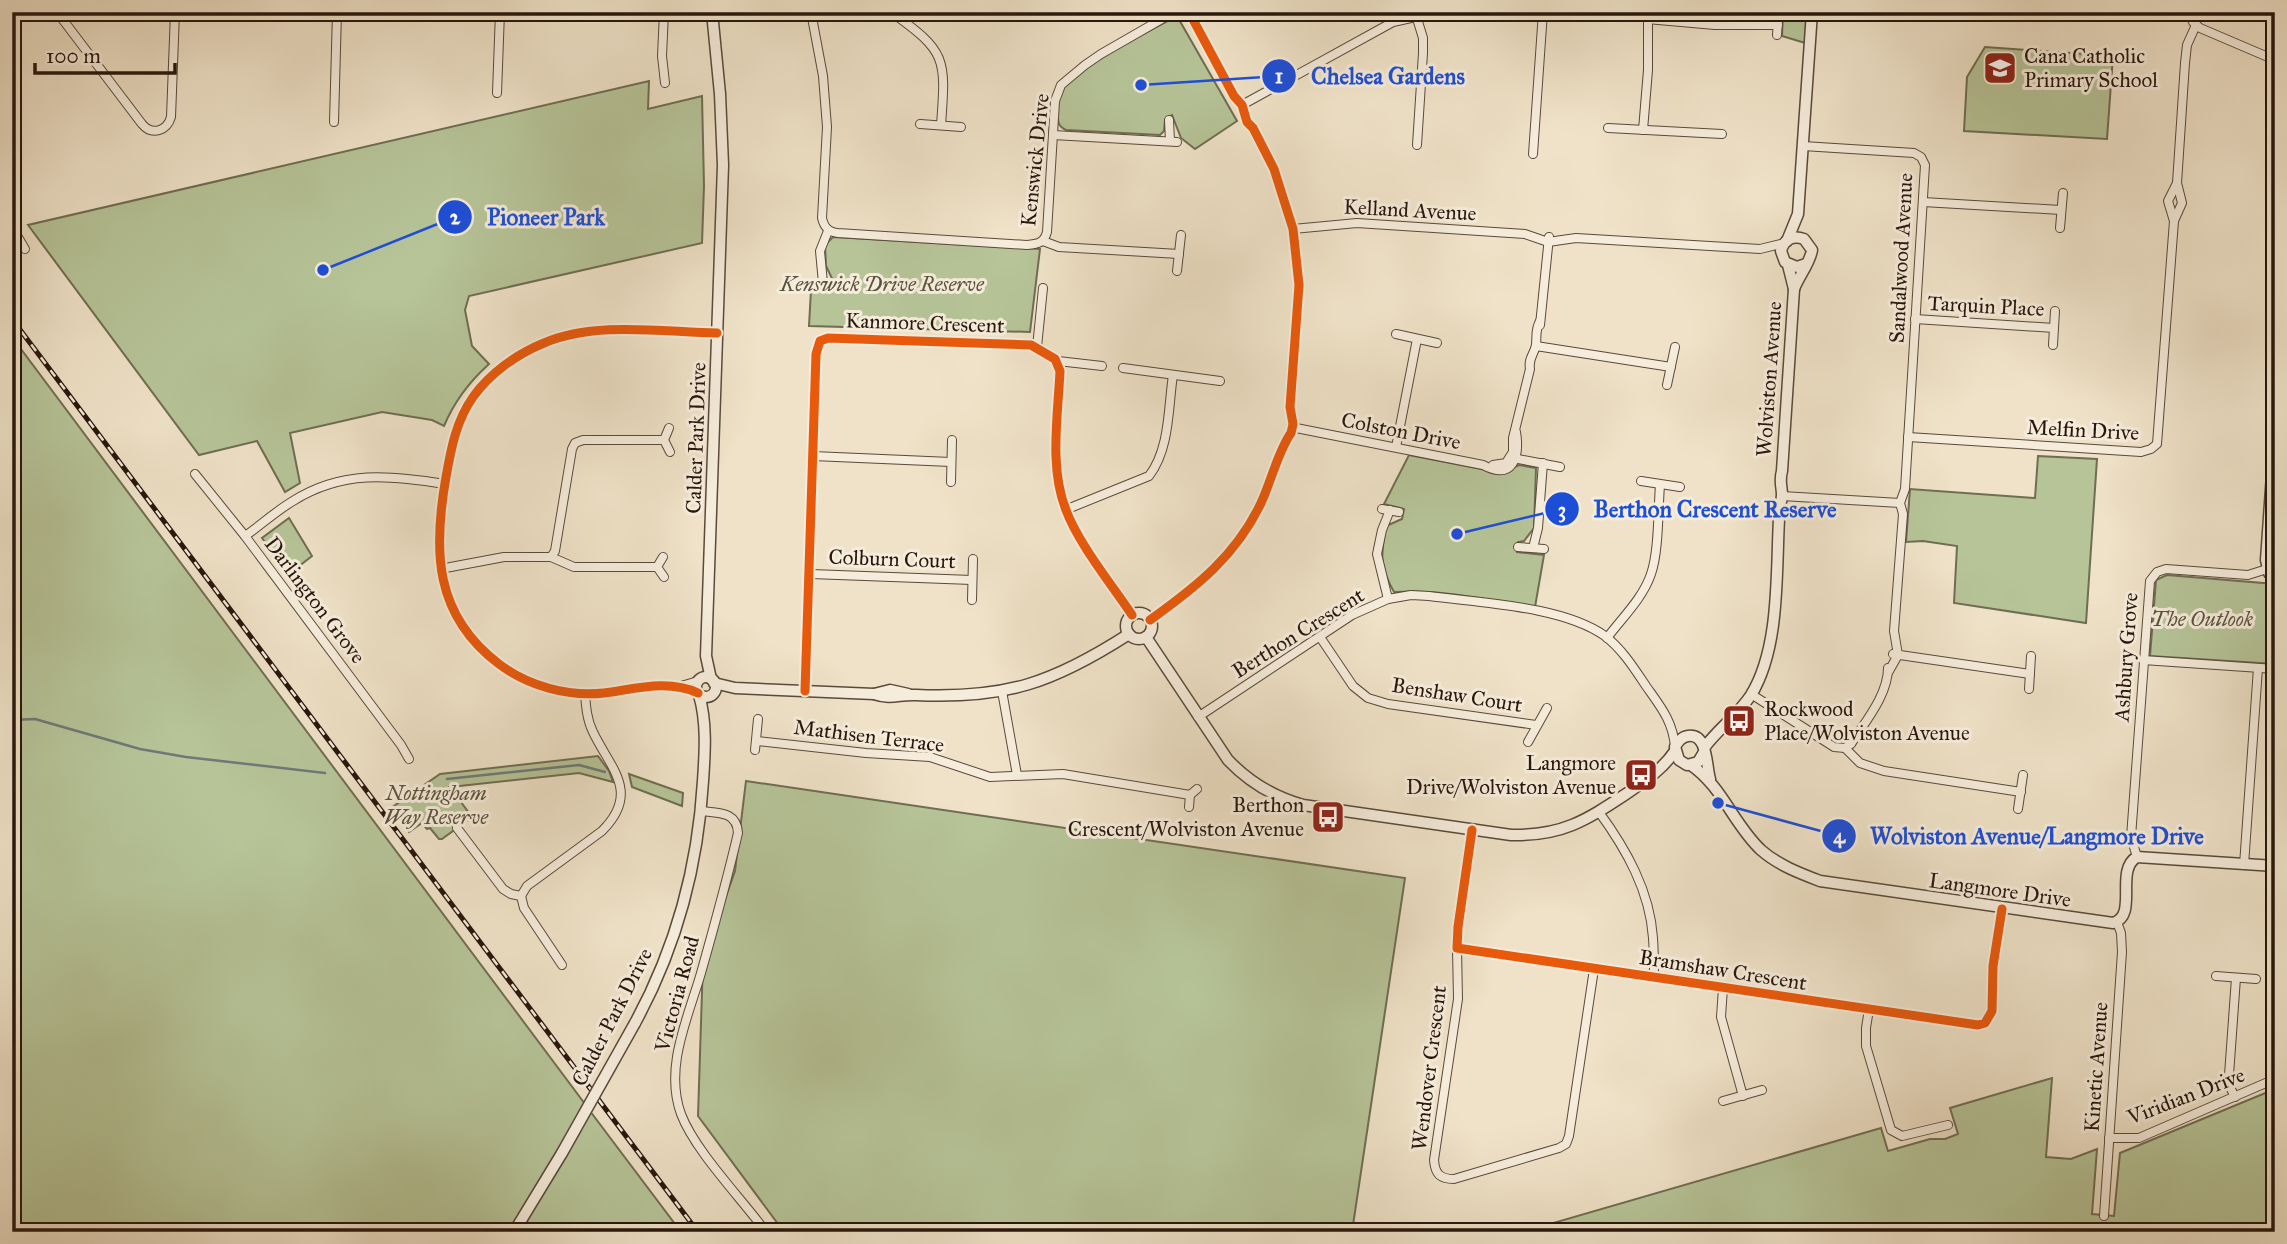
<svg xmlns="http://www.w3.org/2000/svg" width="2287" height="1244" font-family="'IM FELL Great Primer',serif">
<rect width="100%" height="100%" fill="#efe2c8"/>
<filter id="stains"><feTurbulence type="fractalNoise" baseFrequency=".00286" numOctaves="4"/><feColorMatrix values="0 0 0 0 .2 0 0 0 0 .09 0 0 0 0 .02 0 0 0 .5 -.17"/></filter>
<radialGradient id="worn" r=".72"><stop offset=".6" stop-color="#630" stop-opacity="0"/><stop offset="1" stop-color="#630" stop-opacity=".3"/></radialGradient>
<g fill="#b6c498" stroke="#6f6d52" stroke-width="2">
<path d="M1656 12H1807L1805 43 1782 36 1783 14C1773 14 1765 18 1756 19 1739 20 1670 19 1656 12Z"/>
<path d="M1177 16 1237 121 1195 149 1181 138 1172 115 1165 120 1164 131 1160 135 1066 130C1057 126 1058 121 1058 112 1058 105 1058 97 1061 90 1069 72 1155 28 1177 16Z"/>
<path d="M1985 47 2113 56 2107 139 1964 131 1967 77Z"/>
<path d="M649 81 648 109 702 96 704 186 702 243 469 296 465 310 472 346 489 364C469 382 454 402 444 426L432 420 382 412 290 433 300 483 285 492 257 441 199 455 28 225Z"/>
<path d="M833 237 1040 249 1030 332 809 326 811 290 838 291 826 266 825 245Z"/>
<path d="M12 337 585 1104 511 1232H12Z"/>
<path d="M1409 455 1502 473 1519 465 1536 468 1534 528 1524 541 1518 542 1517 552 1544 555 1535 607C1489 600 1441 589 1394 592 1379 566 1381 553 1386 526L1402 519 1404 509 1384 504Z"/>
<path d="M2038 456 2097 459 2086 623 1954 603 1957 546 1923 541 1906 542 1910 489 2035 498Z"/>
<path d="M289 518 312 556 289 574 262 538Z"/>
<path d="M2167 575 2275 584V664L2150 656 2156 580Z"/>
<path d="M598 756 609 771 613 782 579 773 450 787 472 817 442 839H439L430 828 427 829 422 823 409 832 391 808 440 774Z"/>
<path d="M629 774 683 793 682 806 632 787Z"/>
<path d="M746 781 1405 878 1352 1232H784L698 1116 703 961 735 871Z"/>
<path d="M2052 1078 2046 1157 2071 1159 2097 1149 2092 1214 2114 1216 2120 1153 2275 1089V1232H1522L1881 1128 1888 1151 1930 1139H1945L1958 1134 1950 1108Z"/>
<path d="M590 1111 681 1232H517Z"/>
</g>
<g fill="none" stroke-linecap="round" stroke-linejoin="round">
<g stroke="#6f7978" stroke-width="2.5">
<path d="M12 720 35 719 140 749 186 757 325 773"/>
<path d="M447 779 579 765 605 772"/>
</g>
<defs>
<g id="minor">
<path d="M57 12 142 124C152 136 167 131 171 117L175 12"/>
<path d="M664 12 662 56 665 83"/>
<path d="M811 12 823 76 827 127 822 218C824 227 828 232 838 233L1027 245C1038 244 1044 243 1047 232L1055 101 1061 85 1085 65 1101 54 1174 12"/>
<path d="M891 12C947 52 946 58 941 125"/>
<path d="M1415 12 1423 38V53L1417 145"/>
<path d="M2189 12 2193 22 2200 28 2275 60"/>
<path d="M1647 19 1715 25H1778"/>
<path d="M1777 35 1778 19"/>
<path d="M497 93 500 12"/>
<path d="M1242 105 1393 22 1411 18 1422 12"/>
<path d="M1169 120 1170 141"/>
<path d="M334 122 337 12"/>
<path d="M920 124 961 127"/>
<path d="M1608 128 1722 134"/>
<path d="M1643 130 1648 70V12"/>
<path d="M1053 135 1177 142"/>
<path d="M1803 146 1914 153 1921 157 1925 165 1905 489 1900 503 1903 514 1894 631 1898 655 1889 671"/>
<path d="M1533 154 1543 12"/>
<path d="M1923 202 2061 210"/>
<path d="M2174 221 2168 201 2177 183"/>
<path d="M12 227 25 249"/>
<path d="M2060 228 2063 193"/>
<path d="M1293 229 1357 223 1525 234 1548 242 1576 238 1760 249 1785 243"/>
<path d="M1043 241 1059 247 1179 254"/>
<path d="M1177 271 1181 235"/>
<path d="M823 283 820 251 828 231"/>
<path d="M1915 319 2054 328"/>
<path d="M1540 325 1549 237"/>
<path d="M1396 334 1437 343"/>
<path d="M2053 345 2055 311"/>
<path d="M1536 346 1671 367"/>
<path d="M1037 347 1043 288"/>
<path d="M1058 361 1102 366"/>
<path d="M1123 368 1220 381"/>
<path d="M1667 385 1675 347"/>
<path d="M1291 427 1483 465C1513 481 1520 457 1516 432"/>
<path d="M669 428 664 440 670 452"/>
<path d="M1908 437 2141 452 2151 449 2157 444 2174 221 2182 203 2177 183 2185 63 2187 45 2196 25"/>
<path d="M1396 447 1417 339"/>
<path d="M813 456 951 462"/>
<path d="M1513 458 1560 467"/>
<path d="M1493 465 1506 463 1513 452V438L1530 369C1528 358 1534 355 1536 345 1537 335 1535 330 1540 321"/>
<path d="M195 474 245 536 401 745 409 759"/>
<path d="M1641 481 1680 487"/>
<path d="M951 482 952 440"/>
<path d="M1782 496 1900 503"/>
<path d="M1382 509 1399 512"/>
<path d="M1065 510 1149 476C1170 449 1168 408 1173 375"/>
<path d="M245 536C261 525 276 511 293 501 342 470 390 475 445 484"/>
<path d="M1518 547 1544 549"/>
<path d="M1533 548 1538 528 1543 463"/>
<path d="M551 557 574 567H657"/>
<path d="M663 557 657 567 664 577"/>
<path d="M440 569 504 557H551L555 551 572 449 575 443 583 440H664"/>
<path d="M811 574 972 580"/>
<path d="M1388 599 1377 554 1382 530 1390 510"/>
<path d="M972 600 973 559"/>
<path d="M1150 620C1196 587 1236 556 1261 503 1271 482 1278 451 1291 433L1293 424 1290 407 1299 285 1293 229 1274 169 1253 128 1247 122 1242 105 1234 96 1189 12"/>
<path d="M1320 637 1353 686 1368 698 1388 704 1536 725"/>
<path d="M1607 638C1622 618 1643 598 1651 574 1659 551 1658 510 1660 485"/>
<path d="M1893 654 2030 674"/>
<path d="M2143 660 2275 669"/>
<path d="M681 686 698 681"/>
<path d="M2029 689 2031 656"/>
<path d="M805 691 816 354 820 341 828 338 1031 345 1055 359 1060 371C1058 415 1049 468 1066 510 1078 543 1112 585 1132 615"/>
<path d="M1002 691 1017 775"/>
<path d="M698 693C668 679 635 689 604 693 568 697 528 686 499 664 434 615 433 550 446 477 451 449 456 421 473 397 490 373 517 354 544 343 595 321 662 332 717 333"/>
<path d="M1751 694 1834 747 1845 748 1851 744C1865 722 1888 695 1888 668"/>
<path d="M1198 717 1352 615 1388 599 1411 595 1429 596C1481 603 1563 606 1605 636 1622 649 1634 668 1646 686 1660 706 1673 721 1675 747"/>
<path d="M757 741 866 753 930 757 990 777 1063 774 1190 795"/>
<path d="M1528 742 1547 708"/>
<path d="M1845 748 1860 763 1884 771 2021 792"/>
<path d="M755 750 758 719"/>
<path d="M1189 807 1190 795 1197 789"/>
<path d="M2018 809 2023 775"/>
<path d="M701 811C718 813 737 811 738 833 727 880 714 927 701 973 688 1018 664 1067 681 1114 695 1151 741 1198 766 1232"/>
<path d="M1599 812C1626 849 1650 891 1653 938 1654 951 1654 964 1654 977"/>
<path d="M457 828 503 889 511 894 521 896"/>
<path d="M1472 830 1458 927 1457 948 1978 1025 1985 1023 1992 1011 1993 966 2002 909"/>
<path d="M2137 857 2131 837 2150 581 2157 572 2166 569 2248 575 2267 569"/>
<path d="M2244 865 2258 668"/>
<path d="M521 896 527 886 602 831C641 792 610 768 593 732 587 720 586 707 585 694"/>
<path d="M521 896 524 908 562 965"/>
<path d="M1457 948 1458 999 1434 1160C1435 1174 1440 1179 1454 1179L1559 1148 1566 1144 1569 1136 1594 969"/>
<path d="M2216 976 2256 979"/>
<path d="M1723 988 1721 1017 1743 1096"/>
<path d="M1869 1009 1866 1028V1046L1891 1130 1902 1136 1948 1125"/>
<path d="M2235 1097 2230 1087 2229 1075 2236 978"/>
<path d="M1723 1101 1762 1090"/>
<path d="M2109 1138H2139L2275 1079"/>
<path d="M2104 1216 2122 952 2121 933 2117 922"/>
</g>
<g id="tertiary">
<path d="M1787 241 1798 214 1812 12"/>
<path d="M1794 289C1799 276 1810 263 1812 250L1804 239C1793 235 1784 239 1781 251L1785 262 1797 267 1806 264"/>
<path d="M2275 432 2266 560 2269 573 2275 577"/>
<circle cx="1139" cy="626" r="13"/>
<path d="M1146 637 1228 760C1249 782 1274 797 1303 805L1511 835C1562 836 1585 821 1626 794 1645 781 1662 770 1675 751"/>
<circle cx="706" cy="687" r="10"/>
<path d="M711 679 706 656 707 627 723 165 720 94 712 12"/>
<path d="M714 683 735 688 874 694C892 700 899 694 916 695 1006 699 1053 683 1129 634"/>
<path d="M874 694 890 690 908 694"/>
<path d="M1704 748C1718 729 1738 715 1751 695 1780 648 1776 574 1779 519 1776 509 1782 505 1782 495 1782 486 1779 481 1782 471L1794 289 1788 265"/>
<path d="M1704 752 1698 762 1687 765 1679 760 1675 747C1678 742 1681 737 1688 736 1708 733 1706 766 1710 779"/>
<path d="M1691 765C1722 786 1734 825 1761 850 1778 865 1799 873 1820 881L2113 923C2139 916 2114 870 2137 857L2275 866"/>
<path d="M635 1023C676 948 698 866 703 781 705 752 707 722 699 695"/>
<path d="M514 1232 562 1153"/>
</g>
</defs>
<use href="#minor" stroke="#5a493b" stroke-width="10"/>
<use href="#tertiary" stroke="#5a493b" stroke-width="13"/>
<use href="#minor" stroke="#f5ecdb" stroke-width="8"/>
<use href="#tertiary" stroke="#f5ecdb" stroke-width="10"/>
<defs>
<path id="rail" d="M12 319 698 1232"/>
</defs>
<use href="#rail" stroke="#28160c" stroke-width="5"/>
<use href="#rail" stroke="#f5ecdb" stroke-width="2.5" stroke-dasharray="8" stroke-linecap="butt"/>
<defs>
<path id="tertiary-bridge" d="M562 1153 635 1023"/>
</defs>
<use href="#tertiary-bridge" stroke="#5a493b" stroke-width="13" stroke-linecap="butt"/>
<use href="#tertiary-bridge" stroke="#f5ecdb" stroke-width="10"/>
<defs>
<g id="cycleway">
<path d="M1150 620C1196 587 1236 556 1261 503 1271 482 1278 451 1291 433L1293 424 1290 407 1299 285 1293 229 1274 169 1253 128 1247 122 1242 105 1234 96 1189 12"/>
<path d="M805 691 816 354 820 341 828 338 1031 345 1055 359 1060 371C1058 415 1049 468 1066 510 1078 543 1112 585 1132 615"/>
<path d="M698 693C668 679 635 689 604 693 568 697 528 686 499 664 434 615 433 550 446 477 451 449 456 421 473 397 490 373 517 354 544 343 595 321 662 332 717 333"/>
<path d="M1472 830 1458 927 1457 948 1978 1025 1985 1023 1992 1011 1993 966 2002 909"/>
</g>
</defs>
<use href="#cycleway" stroke="#f5ecdb" stroke-width="13"/>
<use href="#cycleway" stroke="#e8590c" stroke-width="9"/>
</g>
<defs>
<symbol id="school-square" viewBox="-11 -11 22 22"><rect x="-9" y="-9" width="18" height="18" rx="4" fill="#8f2418" stroke="#f5ecdb"/><path d="M0-5L7-2L0 1L-7-2ZM-4 1L0 2.5L4 1V4Q0 6-4 4Z" fill="#fff"/></symbol>
<symbol id="bus-square" viewBox="-11 -11 22 22"><rect x="-9" y="-9" width="18" height="18" rx="4" fill="#8f2418" stroke="#f5ecdb"/><path d="M-5-6H5V4H4V6H2V4H-2V6H-4V4H-5ZM-3.5-4V0h7V-4ZM-3.5 1.2v1.5H-2V1.2ZM2 1.2v1.5H3.5V1.2Z" fill="#fff"/></symbol>
</defs>
<g fill-rule="evenodd">
<use href="#school-square" x="1981" y="49" width="38" height="38"/>
<use href="#bus-square" x="1720" y="702" width="38" height="38"/>
<use href="#bus-square" x="1622" y="756" width="38" height="38"/>
<use href="#bus-square" x="1309" y="798" width="38" height="38"/>
</g>
<g text-anchor="middle" dominant-baseline="central" stroke-width="6" stroke-linejoin="round" paint-order="stroke">
<g font-size="21" fill="#28160c" stroke="#f5ecdb" text-anchor="start">
<text x="2024" y="56">Cana Catholic<tspan x="2024" dy="24">Primary School</tspan></text>
<text x="1764" y="709">Rockwood<tspan x="1764" dy="24">Place/Wolviston Avenue</tspan></text>
<text x="1616" y="763" text-anchor="end">Langmore<tspan x="1616" dy="24">Drive/Wolviston Avenue</tspan></text>
<text x="1304" y="805" text-anchor="end">Berthon<tspan x="1304" dy="24">Crescent/Wolviston Avenue</tspan></text>
</g>
<g font-size="21" fill="#28160c" stroke="#f5ecdb">
<text transform="translate(1035 160) rotate(-84)">Kenswick Drive</text>
<text transform="translate(1410 210) rotate(3)">Kelland Avenue</text>
<text transform="translate(1901 258) rotate(-87)">Sandalwood Avenue</text>
<text transform="translate(1986 306) rotate(3)">Tarquin Place</text>
<text transform="translate(925 323) rotate(2)">Kanmore Crescent</text>
<text transform="translate(1769 379) rotate(-86)">Wolviston Avenue</text>
<text transform="translate(2083 430) rotate(3)">Melfin Drive</text>
<text transform="translate(1401 431) rotate(11)">Colston Drive</text>
<text transform="translate(696 438) rotate(-88)">Calder Park Drive</text>
<text transform="translate(892 559) rotate(2)">Colburn Court</text>
<text transform="translate(315 600) rotate(53)">Darlington Grove</text>
<text transform="translate(1298 633) rotate(-32)">Berthon Crescent</text>
<text transform="translate(2126 657) rotate(-86)">Ashbury Grove</text>
<text transform="translate(1457 695) rotate(9)">Benshaw Court</text>
<text transform="translate(869 736) rotate(7)">Mathisen Terrace</text>
<text transform="translate(2000 890) rotate(8)">Langmore Drive</text>
<text transform="translate(1723 970) rotate(9)">Bramshaw Crescent</text>
<text transform="translate(677 994) rotate(-75)">Victoria Road</text>
<text transform="translate(612 1017) rotate(-63)">Calder Park Drive</text>
<text transform="translate(2096 1067) rotate(-86)">Kinetic Avenue</text>
<text transform="translate(1429 1068) rotate(-83)">Wendover Crescent</text>
<text transform="translate(2186 1096) rotate(-21)">Viridian Drive</text>
</g>
<g font-size="21" font-style="italic" fill="#5a533d" stroke="#f5ecdb">
<text x="882" y="284">Kenswick Drive Reserve</text>
<text x="2202" y="619">The Outlook</text>
<text x="436" y="793">Nottingham<tspan x="436" dy="24">Way Reserve</tspan></text>
</g>
</g>
<path fill="none" stroke="#1d4ed8" stroke-width="2.5" d="M1141 85L1279 76M323 270L455 217M1457 534L1562 509M1718 803L1839 836"/>
<g fill="#1d4ed8" stroke="#f5ecdb" stroke-width="2.5">
<circle cx="1141" cy="85" r="7"/>
<circle cx="323" cy="270" r="7"/>
<circle cx="1457" cy="534" r="7"/>
<circle cx="1718" cy="803" r="7"/>
<circle cx="1279" cy="76" r="18"/>
<circle cx="455" cy="217" r="18"/>
<circle cx="1562" cy="509" r="18"/>
<circle cx="1839" cy="836" r="18"/>
</g>
<g font-size="21" text-anchor="middle" font-weight="bold" fill="#fff">
<text x="1279" y="83">1</text>
<text x="455" y="224">2</text>
<text x="1562" y="517">3</text>
<text x="1839" y="843">4</text>
</g>
<g font-size="23" text-anchor="middle" font-weight="bold" fill="#1d4ed8" stroke="#f5ecdb" stroke-width="6" stroke-linejoin="round" paint-order="stroke">
<text x="1388" y="84">Chelsea Gardens</text>
<text x="546" y="225">Pioneer Park</text>
<text x="1715" y="517">Berthon Crescent Reserve</text>
<text x="2037" y="844">Wolviston Avenue/Langmore Drive</text>
</g>
<rect width="2287" height="1244" fill="none" stroke="#efe2c8" stroke-width="42"/>
<rect x="14" y="14" width="2259" height="1216" fill="none" stroke="#28160c" stroke-width="3.5"/>
<rect x="21" y="21" width="2245" height="1202" fill="none" stroke="#28160c" stroke-width="2"/>
<path d="M35 63v10h140v-10" fill="none" stroke="#28160c" stroke-width="3.5"/>
<text x="46" y="63" font-size="21" fill="#28160c" stroke="#f5ecdb" stroke-width="5" paint-order="stroke">100 m</text>
<rect width="100%" height="100%" filter="url(#stains)"/>
<rect width="100%" height="100%" fill="url(#worn)"/>
</svg>
